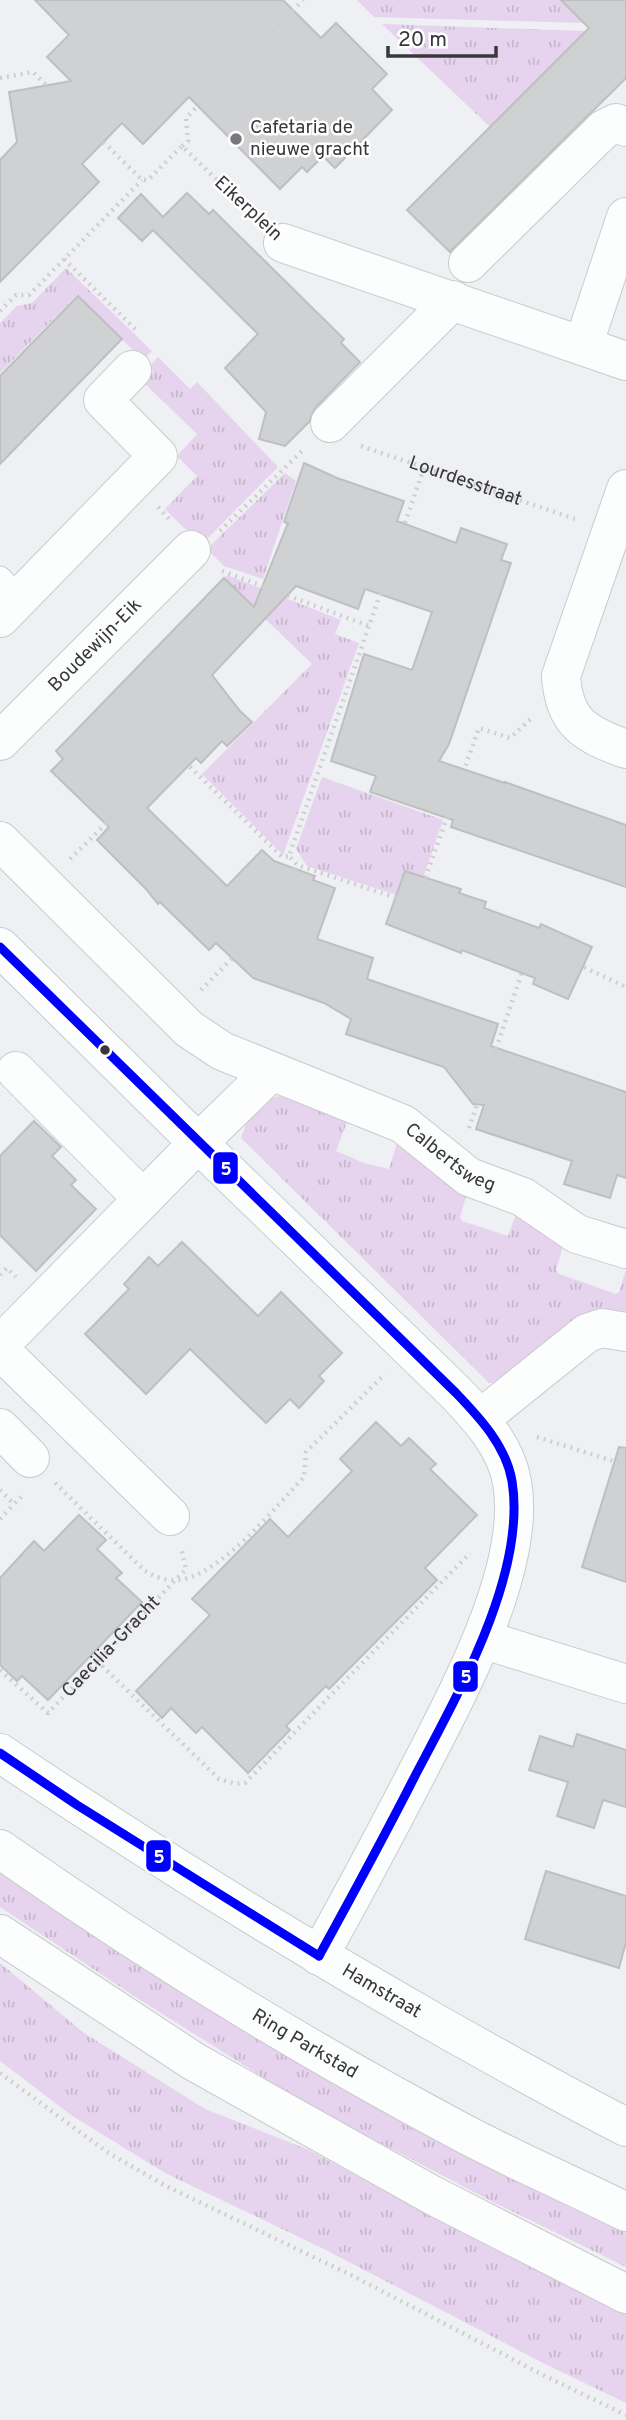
<svg xmlns="http://www.w3.org/2000/svg" width="626" height="2420" font-family="Overpass,sans-serif">
<defs>
<pattern id="grass-tufts" width="24" height="20" patternUnits="userSpaceOnUse" patternTransform="scale(1.75)"><rect width="24" height="20" fill="#e6d3ed"/><path d="M3 7l-1-3M5 7V3M7 7l1-3M15 17l-1-3M17 17v-4M19 17l1-3" fill="none" stroke="#c6b6cc"/></pattern>
</defs>
<rect width="100%" height="100%" fill="#eef0f3"/>
<g fill="url(#grass-tufts)">
<path d="M357 0H561L584 23 374 17Z"/>
<path d="M382 24 585 31 490 127Z"/>
<path d="M66 268 152 351 143 360 77 295 0 373V323L17 306 32 303Z"/>
<path d="M158 357 190 389 197 382 278 467 201 545 165 509 197 476 177 456 197 434 143 382 153 372 150 366Z"/>
<path d="M285 473 296 481 263 579 224 566 207 549Z"/>
<path d="M227 575 341 620 335 634 359 643 283 855 202 774 312 664 224 579Z"/>
<path d="M322 777 443 820 415 901 307 866 296 849Z"/>
<path d="M280 1096C303 1100 325 1115 347 1122L336 1151 364 1163 389 1169 397 1143 467 1193 460 1217 462 1221 508 1236 518 1209 564 1243 556 1270 559 1274 616 1294 619 1292 626 1270V1317L496 1383H489L241 1138C247 1118 258 1101 280 1096Z"/>
<path d="M0 1868 381 2110 576 2210 626 2233V2267L495 2203 306 2104 137 1998 0 1907Z"/>
<path d="M0 1963 84 2033 205 2109 309 2150 425 2213 626 2311V2403L543 2363 324 2249 165 2173 71 2115 0 2061Z"/>
</g>
<g fill="#d0d1d3" stroke="#bebfc1" stroke-width="2">
<path d="M35 0H283L321 38 336 23 387 74 372 89 392 110 335 168 323 156 307 172 302 167 280 189 189 97 143 144 122 123 82 164 99 182 0 282V160L17 142 9 92 71 81 47 57 69 35Z"/>
<path d="M561 0H626V78L450 252 407 210 589 28Z"/>
<path d="M187 193 209 214 213 210 344 339 341 343 360 362 315 408 309 422 285 446 259 439 266 412 225 368 258 334 153 230 142 241 118 218 141 194 163 217Z"/>
<path d="M78 296 122 339 0 464V376Z"/>
<path d="M304 463 337 478 404 501 397 521 456 543 461 528 507 544 501 560 511 563 449 744 439 761 505 783V782L626 825V887L451 827 453 820 370 792 376 776 331 761 364 654 412 670 432 612 365 589 358 609 296 586 212 675 240 711 252 722 227 746 222 741 201 763 196 758 147 808 227 886 262 850 274 861 315 876 313 880 335 888 317 939 373 958 367 979 498 1024 491 1046 626 1092V1178L617 1175 610 1198 564 1184 572 1161 476 1129 484 1105 473 1104 444 1067 346 1034 351 1019 324 1003 253 978 216 943 209 950 160 902 158 904 146 889 97 840 109 827 51 771 63 759 56 751 224 578 254 607 288 523 284 522Z"/>
<path d="M405 871 461 889 459 893 486 902 484 908 539 928 541 924 592 947 568 999 533 984 535 978 462 950 461 953 386 924Z"/>
<path d="M34 1121 61 1147 52 1156 76 1180 71 1185 96 1209 36 1271 0 1235V1156Z"/>
<path d="M182 1242 258 1316 281 1292 342 1353 319 1376 324 1381 299 1408 290 1399 266 1423 190 1349 146 1394 85 1334 129 1289 124 1284 149 1257 158 1266Z"/>
<path d="M376 1422 401 1446 409 1438 436 1464 430 1469 477 1515 425 1568 437 1580 329 1689 326 1686 286 1726 290 1730 248 1773 202 1727 196 1733 171 1708 162 1718 136 1691 210 1615 192 1599 270 1519 288 1537 352 1471 340 1459Z"/>
<path d="M619 1447 626 1448V1582L582 1567Z"/>
<path d="M79 1515 106 1540 97 1549 122 1573 116 1578 142 1602 48 1700 22 1676 17 1681 0 1665V1578L34 1541 44 1551Z"/>
<path d="M577 1734 626 1750V1807L603 1800 594 1828 557 1816 568 1782 529 1770 540 1736 573 1747Z"/>
<path d="M546 1871 626 1896V1942L619 1968 525 1939Z"/>
</g>
<g fill="none" stroke-linecap="round" stroke-linejoin="round">
<defs>
<path id="lane" d="M0 577 20 597"/>
<g id="street">
<path d="M283 243 626 361"/>
<path d="M468 263 604 129 616 123 626 127"/>
<path d="M583 346 626 217"/>
<path d="M330 423 453 300"/>
<path d="M626 489 561 676C564 723 585 734 626 749"/>
<path d="M0 618 158 456 103 400 132 370"/>
<path id="s3" d="M0 741 191 550"/>
<path id="s4" d="M0 841 189 1029 222 1051 403 1124 469 1177 523 1197 577 1234 626 1249"/>
<path d="M0 947 198 1143 456 1393C480 1418 506 1447 512 1482 527 1566 459 1691 421 1765 388 1829 354 1893 319 1956"/>
<path d="M16 1071 143 1199"/>
<path d="M0 1345 198 1143 271 1072"/>
<path d="M0 1350 170 1516"/>
<path d="M480 1419 587 1333 602 1328 626 1332"/>
<path d="M0 1428 30 1458"/>
<path d="M482 1639 626 1684"/>
</g>
<g id="secondary">
<path id="s5" d="M0 1753C143 1849 290 1940 439 2025 501 2060 563 2095 626 2127"/>
</g>
<g id="highway">
<path id="s6" d="M0 1849C148 1953 303 2048 463 2133 516 2161 572 2185 626 2212"/>
<path d="M0 1934 193 2061 432 2195 626 2294"/>
</g>
</defs>
<use href="#lane" stroke="#cacbcd" stroke-width="23"/>
<use href="#street" stroke="#cacbcd" stroke-width="40"/>
<use href="#secondary" stroke="#cacbcd" stroke-width="40"/>
<use href="#highway" stroke="#cacbcd" stroke-width="40"/>
<g stroke="#cfcfcf" stroke-width="4.5" stroke-dasharray="2 5" stroke-linecap="butt">
<path d="M0 78 33 72 142 180H148L182 146 257 219"/>
<path d="M182 146 188 141 186 118 303 0"/>
<path d="M64 259 138 332"/>
<path d="M0 311 16 295H29L142 180"/>
<path id="s1" d="M361 446 575 519"/>
<path d="M424 468 289 856 297 865 532 943 626 987"/>
<path d="M158 507 171 521"/>
<path d="M220 531 304 449"/>
<path d="M222 571 369 626"/>
<path d="M70 859 177 754 282 857 289 856"/>
<path d="M416 904 479 728 510 738 533 717"/>
<path d="M201 990 276 914 297 865"/>
<path d="M469 1128 532 943"/>
<path d="M0 1275 7 1268 16 1277"/>
<path d="M537 1437 626 1465"/>
<path d="M55 1483 145 1571C154 1576 164 1581 176 1580 218 1579 276 1506 304 1477L306 1452 385 1374"/>
<path d="M0 1490 14 1504 24 1494"/>
<path d="M0 1519 14 1504"/>
<path d="M97 1661 219 1779 236 1784 245 1783 470 1553"/>
<path id="s2" d="M0 1670 48 1713 186 1569 182 1551"/>
<path d="M0 2073 107 2152 164 2185 355 2277 543 2375 626 2415"/>
</g>
<use href="#lane" stroke="#fcfdfd" stroke-width="21"/>
<use href="#street" stroke="#fcfdfd" stroke-width="38"/>
<use href="#secondary" stroke="#fcfdfd" stroke-width="38"/>
<use href="#highway" stroke="#fcfdfd" stroke-width="38"/>
<defs>
<g id="bus-1">
<path d="M0 947 456 1393C480 1418 506 1446 512 1481 527 1573 458 1694 416 1774 385 1835 352 1896 319 1956"/>
<path d="M0 1753 77 1805 319 1956"/>
</g>
</defs>
<use href="#bus-1" stroke="#fff" stroke-width="14"/>
<use href="#bus-1" stroke="#00f" stroke-width="9"/>
</g>
<circle fill="#78787b" stroke="#fff" stroke-width="2.5" cx="236" cy="139" r="7"/>
<circle fill="#38383b" stroke="#fff" stroke-width="2.5" cx="105" cy="1050" r="6"/>
<g text-anchor="middle" dominant-baseline="central" stroke-width="5" stroke-linejoin="round" paint-order="stroke">
<g font-size="19" fill="#38383b" stroke="#fff" text-anchor="start">
<text x="250" y="128">Cafetaria de<tspan x="250" dy="22">nieuwe gracht</tspan></text>
</g>
<g font-size="19" fill="#38383b" stroke="#fff">
<text transform="translate(248 209) rotate(43)">Eikerplein</text>
<text stroke="none"><textPath href="#s1" startOffset="110">Lourdesstraat</textPath></text>
<text stroke="none"><textPath href="#s3" startOffset="135">Boudewijn-Eik</textPath></text>
<text stroke="none"><textPath href="#s4" startOffset="560">Calbertsweg</textPath></text>
<text stroke="none"><textPath href="#s2" startOffset="156">Caecilia-Gracht</textPath></text>
<text stroke="none"><textPath href="#s5" startOffset="450">Hamstraat</textPath></text>
<text stroke="none"><textPath href="#s6" startOffset="362">Ring Parkstad</textPath></text>
</g>
</g>
<g stroke="#fff" stroke-width="2.5">
<rect x="212" y="1151" width="27" height="34" rx="7" fill="#00f"/>
<rect x="452" y="1660" width="27" height="33" rx="7" fill="#00f"/>
<rect x="145" y="1839" width="27" height="34" rx="7" fill="#00f"/>
</g>
<g font-size="19" text-anchor="middle" font-weight="bold" fill="#fff">
<text x="226" y="1175">5</text>
<text x="466" y="1683">5</text>
<text x="159" y="1863">5</text>
</g>
<path d="M388 46v10h108v-10" fill="none" stroke="#38383b" stroke-width="3.5"/>
<text x="398" y="46" font-size="21" fill="#38383b" stroke="#ffffff" stroke-width="5" paint-order="stroke">20 m</text>
</svg>
